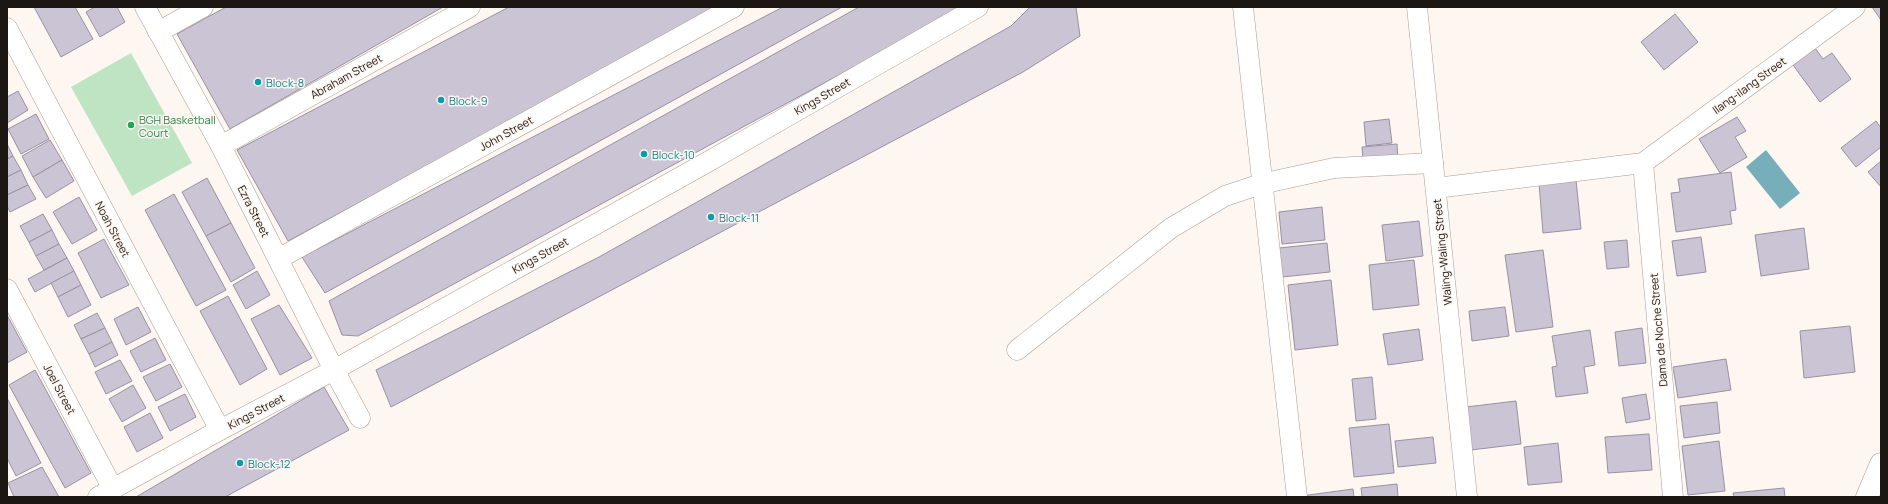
<svg xmlns="http://www.w3.org/2000/svg" width="1888" height="504" font-family="Manrope,sans-serif">
<rect width="100%" height="100%" fill="#fdf6f1"/>
<path fill="#bfe4c4" d="M131 53 192 163 132 196 71 87Z"/>
<path fill="#76afba" d="M1766 150 1800 193 1780 209 1746 167Z"/>
<g fill="#cbc4d5" stroke="#9892a2">
<path d="M34 7H75L93 39 61 57Z"/>
<path d="M95 7H117L125 22 100 37 86 12Z"/>
<path d="M226 7H443L230 129 177 34Z"/>
<path d="M509 7H721L288 241 237 150Z"/>
<path d="M783 7H842L325 293 302 257Z"/>
<path d="M859 7H964L358 336 342 335 329 301Z"/>
<path d="M1030 7H1076L1080 36 1023 72 391 407 376 370 599 257 1011 26Z"/>
<path d="M1872 7H1881V20Z"/>
<path d="M1675 14 1698 42 1664 70 1641 42Z"/>
<path d="M1815 48 1823 59 1832 53 1851 79 1820 102 1793 65Z"/>
<path d="M18 91 28 110 7 123V97Z"/>
<path d="M36 114 49 139 21 154 8 129Z"/>
<path d="M1737 117 1746 131 1735 137 1747 157 1720 173 1699 139Z"/>
<path d="M1389 119 1392 143 1366 146 1364 122Z"/>
<path d="M1876 121 1881 128V147L1856 167 1841 148Z"/>
<path d="M50 140 62 160 33 177 22 156Z"/>
<path d="M7 144 13 156 7 159Z"/>
<path d="M1397 144 1398 160 1363 163 1362 147Z"/>
<path d="M13 156 21 170 7 177V159Z"/>
<path d="M62 160 74 181 46 198 33 177Z"/>
<path d="M1881 161V187L1868 172Z"/>
<path d="M21 170 28 185 7 195V177Z"/>
<path d="M1731 172 1736 210 1730 211 1732 224 1676 232 1671 193 1680 192 1678 179Z"/>
<path d="M207 178 231 223 206 236 182 192Z"/>
<path d="M1576 180 1581 229 1543 233 1539 183Z"/>
<path d="M28 185 36 199 10 212 7 206V195Z"/>
<path d="M174 194 226 290 196 306 145 210Z"/>
<path d="M79 197 97 230 72 244 53 212Z"/>
<path d="M1322 207 1325 240 1282 244 1279 212Z"/>
<path d="M43 214 52 230 29 242 20 226Z"/>
<path d="M1419 221 1423 256 1386 261 1382 225Z"/>
<path d="M231 223 255 268 231 282 206 236Z"/>
<path d="M1804 228 1809 269 1761 276 1755 235Z"/>
<path d="M52 230 59 244 36 256 29 242Z"/>
<path d="M1701 237 1706 272 1677 276 1672 241Z"/>
<path d="M104 239 129 285 101 298 78 253Z"/>
<path d="M1627 240 1629 267 1607 269 1604 242Z"/>
<path d="M1327 243 1330 272 1282 277 1279 248Z"/>
<path d="M59 244 67 258 44 270 36 256Z"/>
<path d="M1543 250 1553 327 1516 332 1505 255Z"/>
<path d="M67 258 74 271 35 292 28 279Z"/>
<path d="M1414 260 1419 305 1373 310 1369 265Z"/>
<path d="M74 271 81 285 58 297 51 283Z"/>
<path d="M257 271 270 295 246 309 233 285Z"/>
<path d="M1331 280 1338 345 1295 350 1288 285Z"/>
<path d="M81 285 91 305 68 317 58 297Z"/>
<path d="M228 296 267 369 240 385 200 311Z"/>
<path d="M279 305 312 358 280 375 251 319Z"/>
<path d="M138 307 151 332 126 345 114 319Z"/>
<path d="M1505 307 1509 336 1472 341 1469 311Z"/>
<path d="M97 313 105 328 81 339 74 325Z"/>
<path d="M7 315 27 352 7 363Z"/>
<path d="M1850 326 1855 372 1804 378 1800 331Z"/>
<path d="M105 328 112 342 89 354 81 339Z"/>
<path d="M1642 328 1646 363 1619 366 1615 332Z"/>
<path d="M1419 329 1423 360 1388 365 1383 334Z"/>
<path d="M1590 330 1595 365 1584 367 1588 393 1556 397 1552 367 1557 366 1552 336Z"/>
<path d="M155 338 166 360 141 372 130 351Z"/>
<path d="M112 342 118 355 95 367 89 354Z"/>
<path d="M1726 359 1731 390 1678 398 1673 367Z"/>
<path d="M120 360 132 381 106 394 95 372Z"/>
<path d="M170 364 182 387 156 401 143 377Z"/>
<path d="M35 370 91 473 65 488 9 385Z"/>
<path d="M1372 377 1376 419 1356 421 1352 379Z"/>
<path d="M133 385 146 408 122 422 109 399Z"/>
<path d="M324 387 349 430 225 497H136Z"/>
<path d="M185 394 196 417 170 431 158 407Z"/>
<path d="M1646 394 1650 419 1626 423 1622 398Z"/>
<path d="M7 398 41 463 16 476 7 458Z"/>
<path d="M1516 401 1521 444 1471 450 1466 407Z"/>
<path d="M1717 402 1720 433 1684 438 1680 406Z"/>
<path d="M150 413 163 438 137 452 124 427Z"/>
<path d="M1389 424 1394 473 1354 477 1349 428Z"/>
<path d="M1649 434 1652 470 1608 473 1605 437Z"/>
<path d="M1433 437 1436 463 1398 467 1395 441Z"/>
<path d="M1719 441 1725 491 1688 495 1682 446Z"/>
<path d="M1558 443 1562 482 1528 485 1524 447Z"/>
<path d="M42 467 59 497H14L8 483Z"/>
<path d="M1397 484 1398 497H1362L1361 488Z"/>
<path d="M1784 488 1785 497H1734L1733 493Z"/>
<path d="M1353 489 1354 497H1302L1301 496Z"/>
</g>
<g fill="none" stroke-linecap="round" stroke-linejoin="round">
<defs>
<g id="minor">
<path d="M145 7 221 146 334 370 360 418"/>
<path d="M1243 7 1297 497"/>
<path d="M1417 7 1467 497"/>
<path d="M7 28 220 430"/>
<path d="M158 32 203 7"/>
<path d="M221 146 470 7"/>
<path d="M1643 163 1673 497"/>
<path d="M1436 188 1643 163 1855 7"/>
<path d="M278 259 734 7"/>
<path d="M7 289 113 489"/>
<path d="M1017 350 1171 228 1225 196 1261 184 1334 168 1433 163"/>
<path d="M98 497 220 430 334 370 704 164 978 7"/>
</g>
<path id="tertiary" d="M1867 497 1881 464"/>
</defs>
<use href="#minor" stroke="#ad9c91" stroke-width="21"/>
<use href="#tertiary" stroke="#ad9c91" stroke-width="23"/>
<use href="#minor" stroke="#fff" stroke-width="20"/>
<use href="#tertiary" stroke="#fff" stroke-width="22"/>
</g>
<g fill="#0f9aa8" stroke="#fdf6f1" stroke-width="1.5">
<circle cx="258" cy="82" r="4"/>
<circle cx="441" cy="100" r="4"/>
<circle cx="644" cy="154" r="4"/>
<circle cx="711" cy="217" r="4"/>
<circle cx="240" cy="463" r="4"/>
</g>
<circle fill="#2e9e5b" stroke="#fdf6f1" stroke-width="1.5" cx="131" cy="125" r="4"/>
<g text-anchor="middle" dominant-baseline="central" stroke-width="3" stroke-linejoin="round" paint-order="stroke">
<g font-size="11" fill="#1d1713" stroke="#fdf6f1">
<text transform="translate(346 76) rotate(-29)">Abraham Street</text>
<text transform="translate(1749 85) rotate(-36)">Ilang-ilang Street</text>
<text transform="translate(822 96) rotate(-30)">Kings Street</text>
<text transform="translate(506 133) rotate(-29)">John Street</text>
<text transform="translate(254 211) rotate(63)">Ezra Street</text>
<text transform="translate(113 229) rotate(62)">Noah Street</text>
<text transform="translate(1442 252) rotate(-96)">Waling-Waling Street</text>
<text transform="translate(540 255) rotate(-29)">Kings Street</text>
<text transform="translate(1658 330) rotate(-95)">Dama de Noche Street</text>
<text transform="translate(60 389) rotate(62)">Joel Street</text>
<text transform="translate(256 411) rotate(-28)">Kings Street</text>
</g>
<g font-size="11" fill="#0d838f" stroke="#fdf6f1" text-anchor="start">
<text x="266" y="82">Block-8</text>
<text x="449" y="100">Block-9</text>
<text x="652" y="154">Block-10</text>
<text x="719" y="217">Block-11</text>
<text x="248" y="463">Block-12</text>
</g>
<g font-size="11" fill="#27864d" stroke="#fdf6f1" text-anchor="start">
<text x="139" y="119">BGH Basketball<tspan x="139" dy="13">Court</tspan></text>
</g>
</g>
<rect width="1888" height="504" fill="none" stroke="#1d1713" stroke-width="16"/>
</svg>
